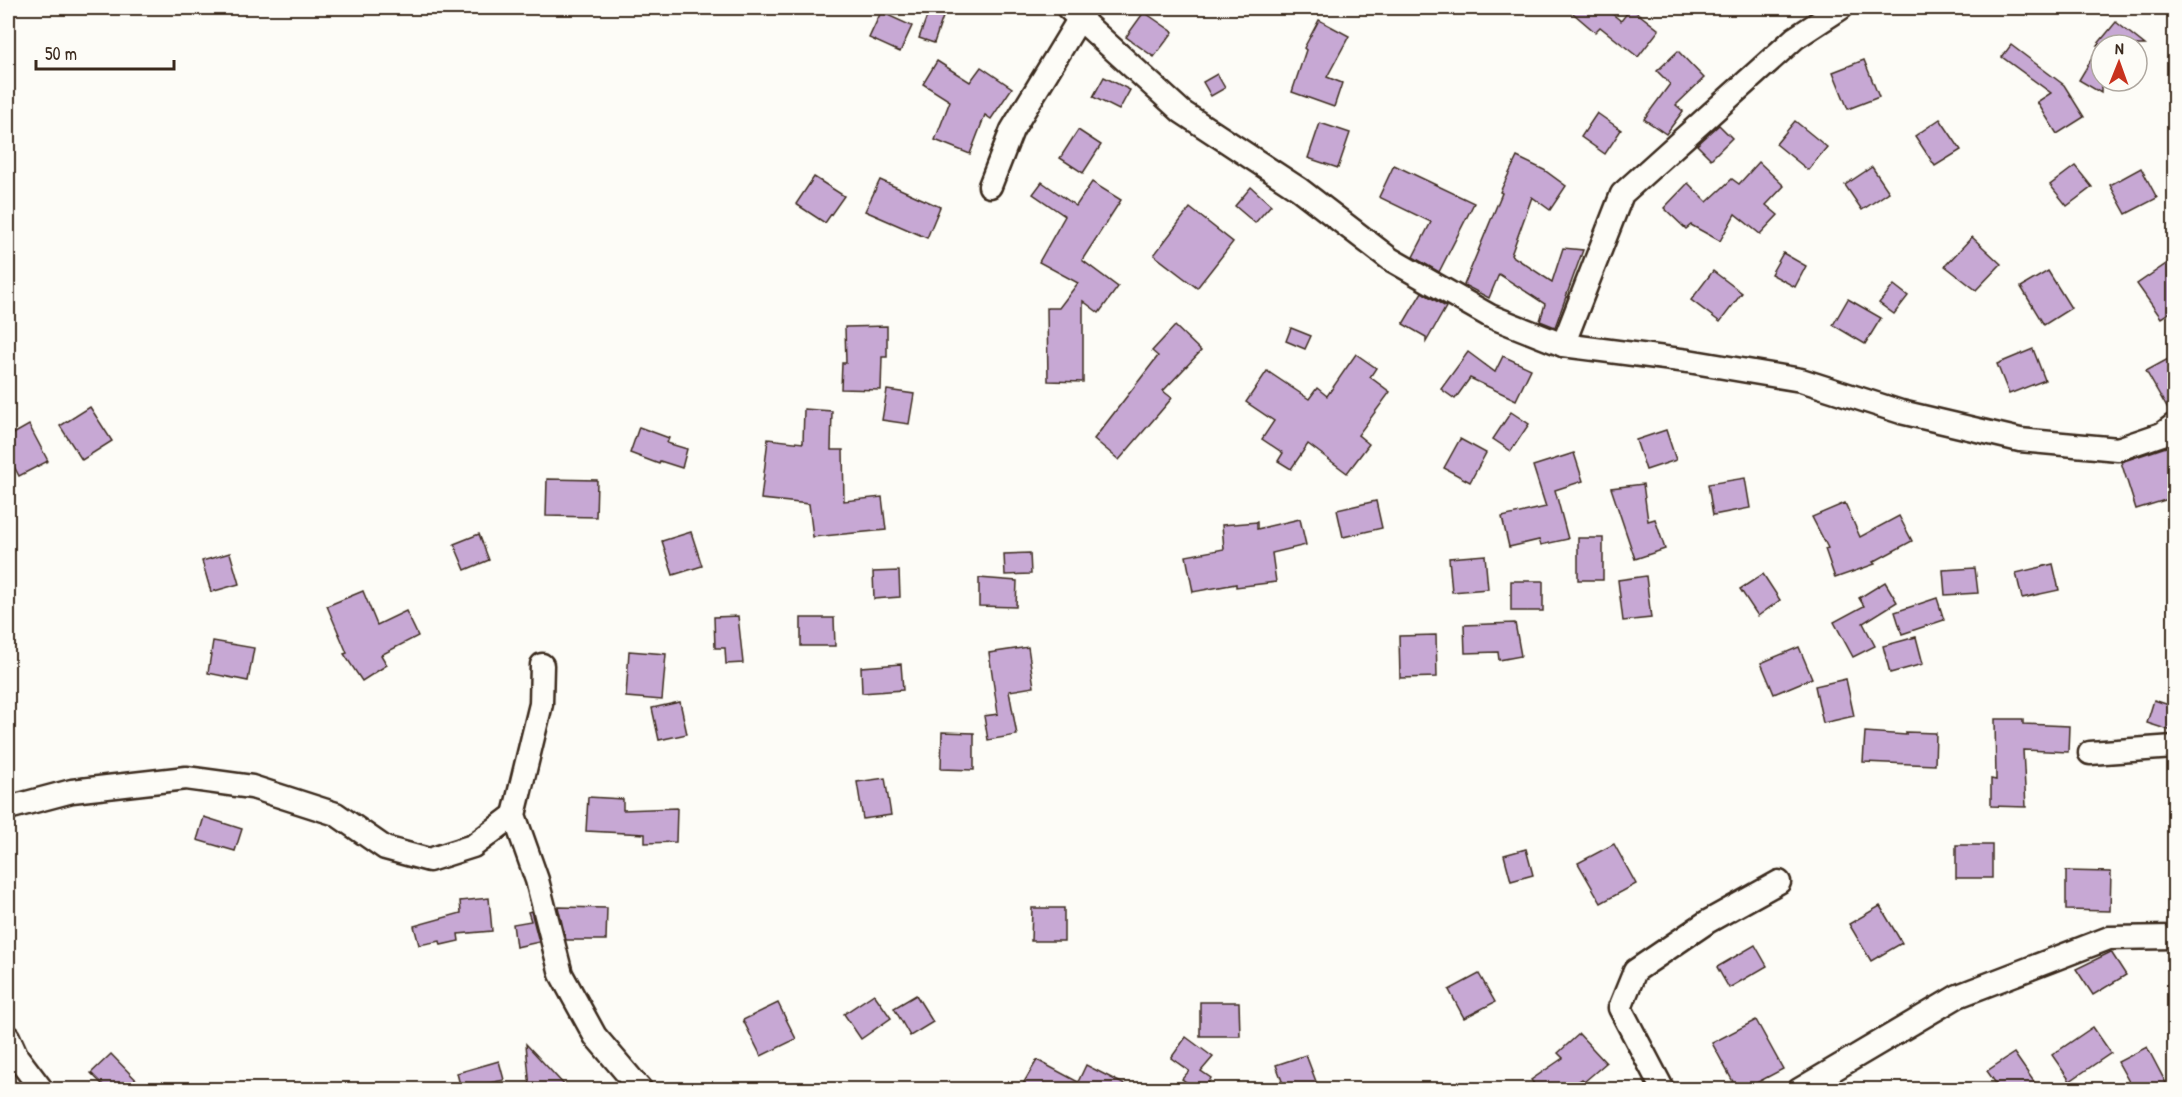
<svg xmlns="http://www.w3.org/2000/svg" width="2182" height="1097" font-family="'Patrick Hand',sans-serif">
<rect width="100%" height="100%" fill="#fdfcf7"/>
<filter id="ink" filterUnits="userSpaceOnUse"><feTurbulence type="fractalNoise" baseFrequency=".0167" numOctaves="2"/><feDisplacementMap in="SourceGraphic" scale="12" xChannelSelector="R" yChannelSelector="G"/><feConvolveMatrix kernelMatrix="1 2 1 2 8 2 1 2 1" color-interpolation-filters="sRGB"/></filter>
<g filter="url(#ink)">
<g fill="#c7a8d4" stroke="#3b2a1e" stroke-width="1.5">
<path d="M930 8 945 11 934 43 919 38Z"/>
<path d="M1567 8H1605L1621 21 1631 8 1659 30 1638 57 1600 27 1595 32Z"/>
<path d="M881 12 912 26 900 52 869 38Z"/>
<path d="M1144 12 1173 32 1154 57 1126 37Z"/>
<path d="M1319 20 1349 36 1327 77 1342 83 1334 107 1292 92 1306 50 1304 48Z"/>
<path d="M2116 22 2145 45H2101V93L2079 80 2100 45H2097Z"/>
<path d="M2011 45 2064 85 2084 117 2057 134 2037 102 2051 93 2002 57Z"/>
<path d="M1678 51 1704 78 1676 105 1683 111 1666 134 1644 119 1670 84 1657 71Z"/>
<path d="M1864 60 1879 97 1848 109 1833 72Z"/>
<path d="M937 61 970 82 981 67 1012 88 991 119 985 115 970 154 935 140 950 101 923 84Z"/>
<path d="M1217 74 1225 88 1211 96 1203 82Z"/>
<path d="M1104 77 1130 90 1119 110 1093 97Z"/>
<path d="M1597 113 1621 130 1605 154 1581 137Z"/>
<path d="M1940 119 1961 150 1935 166 1915 136Z"/>
<path d="M1795 121 1827 147 1808 170 1776 144Z"/>
<path d="M1320 123 1350 133 1338 168 1308 158Z"/>
<path d="M1719 125 1732 138 1711 159 1697 145Z"/>
<path d="M1078 130 1101 145 1083 173 1060 158Z"/>
<path d="M1517 157 1544 170 1566 186 1550 210 1532 197 1511 255 1552 282 1563 248 1583 250 1555 327 1540 321 1545 304 1499 274 1489 298 1464 285 1502 193 1500 192Z"/>
<path d="M1759 162 1784 186 1766 205 1778 215 1760 234 1735 214 1720 241 1691 225 1686 229 1664 208 1688 183 1707 202 1732 179 1739 184Z"/>
<path d="M1394 165 1474 203 1439 272 1413 257 1431 222 1379 197Z"/>
<path d="M2075 166 2092 187 2067 206 2050 185Z"/>
<path d="M1872 167 1889 192 1862 210 1845 185Z"/>
<path d="M2141 168 2157 198 2126 214 2110 185Z"/>
<path d="M814 177 844 196 825 223 796 204Z"/>
<path d="M880 180 940 207 927 238 865 211Z"/>
<path d="M1042 182 1076 206 1092 182 1121 200 1082 260 1118 287 1099 313 1083 301V382L1048 381 1047 308H1059L1078 283 1039 262 1065 216 1033 194Z"/>
<path d="M1251 187 1271 205 1255 223 1235 206Z"/>
<path d="M1190 208 1233 242 1197 288 1154 255Z"/>
<path d="M1972 237 2001 264 1976 290 1945 266Z"/>
<path d="M1783 253 1806 266 1795 287 1771 274Z"/>
<path d="M2175 258V309L2161 318 2137 284Z"/>
<path d="M1713 271 1742 293 1720 322 1691 300Z"/>
<path d="M2048 271 2071 308 2044 325 2021 287Z"/>
<path d="M1894 285 1908 296 1894 314 1879 303Z"/>
<path d="M1422 292 1446 307 1426 342V337L1403 324Z"/>
<path d="M1848 299 1881 318 1865 344 1833 325Z"/>
<path d="M887 326V357H882L881 390 841 389 842 363H846L845 327Z"/>
<path d="M1175 326 1201 351 1163 391 1172 398 1119 460 1094 439 1158 356 1152 351Z"/>
<path d="M1291 328 1311 336 1305 349 1286 341Z"/>
<path d="M2033 349 2045 380 2009 394 1997 364Z"/>
<path d="M1468 352 1495 372 1503 356 1531 369 1516 400 1470 378 1455 399 1441 389Z"/>
<path d="M1356 354 1376 368 1370 377 1390 392 1358 435 1369 444 1347 473 1308 444 1291 469 1278 461 1283 453 1262 439 1274 421 1246 402 1267 371 1309 399 1317 388 1327 396Z"/>
<path d="M2170 358 2175 366V412L2170 413 2146 371Z"/>
<path d="M887 390 914 394 909 424 882 420Z"/>
<path d="M90 407 112 441 82 460 60 426Z"/>
<path d="M804 409 832 411 831 450H843L844 501 882 497 886 530 813 537 809 504 761 499 768 439 803 443Z"/>
<path d="M1511 412 1529 424 1511 451 1493 439Z"/>
<path d="M29 425 48 461 19 476 8 455V437Z"/>
<path d="M639 427 669 438 667 443 687 449 682 468 660 461 659 464 630 453Z"/>
<path d="M1666 430 1676 460 1646 470 1636 440Z"/>
<path d="M1460 439 1486 453 1470 482 1444 468Z"/>
<path d="M2175 444V497L2136 509 2121 462Z"/>
<path d="M1574 453 1583 481 1555 490 1568 539 1541 545 1539 540 1509 547 1502 517 1546 507 1533 466Z"/>
<path d="M1745 478 1750 508 1713 515 1708 484Z"/>
<path d="M547 479 597 480 596 517 546 516Z"/>
<path d="M1643 484 1648 521 1655 519 1665 549 1635 559 1611 488Z"/>
<path d="M1376 501 1382 528 1343 537 1337 510Z"/>
<path d="M1845 503 1860 537 1899 516 1912 541 1873 562 1875 564 1835 578 1825 549 1828 548 1812 517Z"/>
<path d="M1300 519 1306 545 1272 553 1276 582 1236 587V584L1193 592 1186 556 1224 549 1222 525 1257 522V529Z"/>
<path d="M691 532 702 566 673 575 662 541Z"/>
<path d="M479 534 489 560 465 570 454 544Z"/>
<rect x="1578" y="538" width="25" height="42"/>
<path d="M230 553 239 584 211 592 202 561Z"/>
<path d="M1030 553 1031 574 1005 575 1004 554Z"/>
<path d="M1485 555 1488 589 1452 592 1449 558Z"/>
<path d="M2053 564 2059 590 2022 598 2016 573Z"/>
<path d="M1975 568 1978 593 1945 595 1943 570Z"/>
<path d="M899 571 900 597 874 599 873 572Z"/>
<path d="M1763 574 1780 600 1758 616 1740 589Z"/>
<path d="M1646 576 1651 618 1623 621 1618 580Z"/>
<path d="M979 578 1017 581 1016 607 979 606Z"/>
<rect x="1511" y="581" width="32" height="30"/>
<path d="M1885 582 1897 602 1863 623 1875 646 1853 657 1834 622 1864 606 1859 598Z"/>
<path d="M363 591 377 625 406 611 418 636 381 655 387 665 362 681 344 654 347 653 327 606Z"/>
<path d="M1937 598 1944 620 1902 634 1895 612Z"/>
<path d="M738 616 743 663 726 664 725 648H715L714 617Z"/>
<path d="M801 618H834L835 646H801Z"/>
<path d="M1515 623 1521 656 1499 660 1498 652 1465 653 1464 625Z"/>
<path d="M1436 635 1437 677 1400 678 1399 636Z"/>
<path d="M1916 637 1923 664 1890 673 1883 646Z"/>
<path d="M213 641 254 648 248 681 208 673Z"/>
<path d="M1028 647 1034 687 1009 691 1017 735 988 740 984 716 998 714 989 653Z"/>
<path d="M1799 647 1812 678 1774 694 1761 663Z"/>
<path d="M629 651 666 654 662 700 626 697Z"/>
<path d="M901 664 903 690 862 693 861 667Z"/>
<path d="M1846 679 1854 716 1823 723 1815 686Z"/>
<path d="M2154 700 2175 707V732L2147 723Z"/>
<path d="M680 702 687 734 659 740 652 708Z"/>
<path d="M1995 719H2023V724L2069 726 2068 752 2023 750 2026 807 1991 806V779L1996 780Z"/>
<path d="M942 732 974 733V770L941 769Z"/>
<path d="M1865 732 1906 735V732L1936 733 1935 765 1863 762Z"/>
<path d="M885 778 891 815 863 819 857 782Z"/>
<path d="M588 797 623 799V810L677 808 676 842 645 843V834L586 831Z"/>
<path d="M204 817 242 829 235 851 197 840Z"/>
<path d="M1614 844 1636 884 1601 903 1578 863Z"/>
<rect x="1956" y="845" width="36" height="33"/>
<path d="M1526 849 1533 875 1511 881 1504 855Z"/>
<path d="M2066 871 2111 872 2110 911 2066 910Z"/>
<path d="M489 898 492 931 458 934 459 941 441 945 440 941 419 945 414 926 461 913 460 901Z"/>
<path d="M1880 906 1902 943 1871 961 1849 924Z"/>
<path d="M558 907 607 908 606 940H566Z"/>
<path d="M1032 908H1064V941H1031Z"/>
<path d="M531 911 539 942 516 947 513 924 531 921 528 912Z"/>
<path d="M1755 945 1767 966 1729 988 1717 967Z"/>
<path d="M2111 952 2126 975 2093 995 2076 969Z"/>
<path d="M1479 974 1495 1002 1464 1018 1449 990Z"/>
<path d="M874 994 891 1018 861 1039 844 1014Z"/>
<path d="M916 995 933 1022 910 1036 894 1008Z"/>
<path d="M1200 1002H1239L1240 1036H1200Z"/>
<path d="M778 1003 796 1039 761 1056 743 1020Z"/>
<path d="M1756 1020 1783 1069 1745 1089H1737L1712 1043Z"/>
<path d="M2093 1027 2111 1053 2070 1081 2052 1055Z"/>
<path d="M1579 1034 1606 1063 1584 1082 1582 1079 1566 1089H1538L1531 1080 1563 1058 1558 1053Z"/>
<path d="M1186 1037 1213 1057 1201 1071 1211 1078 1205 1089H1196L1182 1079 1189 1071 1171 1058Z"/>
<path d="M526 1044 568 1089H530Z"/>
<path d="M2147 1047 2167 1085 2159 1089H2133L2118 1062Z"/>
<path d="M2014 1053 2039 1089H2000L1987 1071Z"/>
<path d="M111 1054 145 1089H107L91 1073Z"/>
<path d="M1306 1055 1317 1084 1302 1089H1285L1276 1065Z"/>
<path d="M1037 1060 1078 1082 1086 1065 1133 1089H1020Z"/>
<path d="M499 1061 504 1080 461 1089 457 1073Z"/>
</g>
<g fill="none" stroke-linecap="round" stroke-linejoin="round">
<defs>
<g id="street">
<path d="M1068 8 1182 112 1299 189 1390 259 1490 316 1563 345 1688 361 1801 380 1901 412 2020 440 2118 449 2162 434 2174 425"/>
<path d="M990 186 1012 130 1086 8"/>
<path d="M1563 345 1622 194 1795 38 1841 8"/>
<path d="M542 665 541 704 514 815 537 880 561 974 595 1036 641 1090"/>
<path d="M2090 753 2174 747"/>
<path d="M8 808 72 791 186 778 252 787 336 814 385 848 429 860 473 846 514 815"/>
<path d="M8 1037 17 1057 42 1090"/>
<path d="M1663 1090 1620 1008 1635 971 1707 922 1779 882"/>
<path d="M1799 1090 1958 996 2109 938 2174 937"/>
</g>
</defs>
<use href="#street" stroke="#3b2a1e" stroke-width="27"/>
<use href="#street" stroke="#fdfcf7" stroke-width="22"/>
</g>
</g>
<rect width="2182" height="1097" fill="none" stroke="#fdfcf7" stroke-width="30"/>
<rect x="15" y="15" width="2152" height="1067" fill="none" stroke="#3b2a1e" stroke-width="2" filter="url(#ink)"/>
<g transform="translate(2119 63) rotate(1)"><circle r="28" fill="#fdfcf7" stroke="#afa8a0" stroke-width="1.5"/>
<path d="M0-4.5L10 22L0 15L-10 22Z" fill="#c8321e"/>
<text y="-9" font-size="16" font-weight="bold" text-anchor="middle" fill="#3b2a1e">N</text>
</g>
<path d="M36 60v9h138v-9" fill="none" stroke="#3b2a1e" stroke-width="3"/>
<text x="45" y="60" font-size="18" fill="#3b2a1e" stroke="#fdfcf7" stroke-width="4.5" paint-order="stroke">50 m</text>
</svg>
